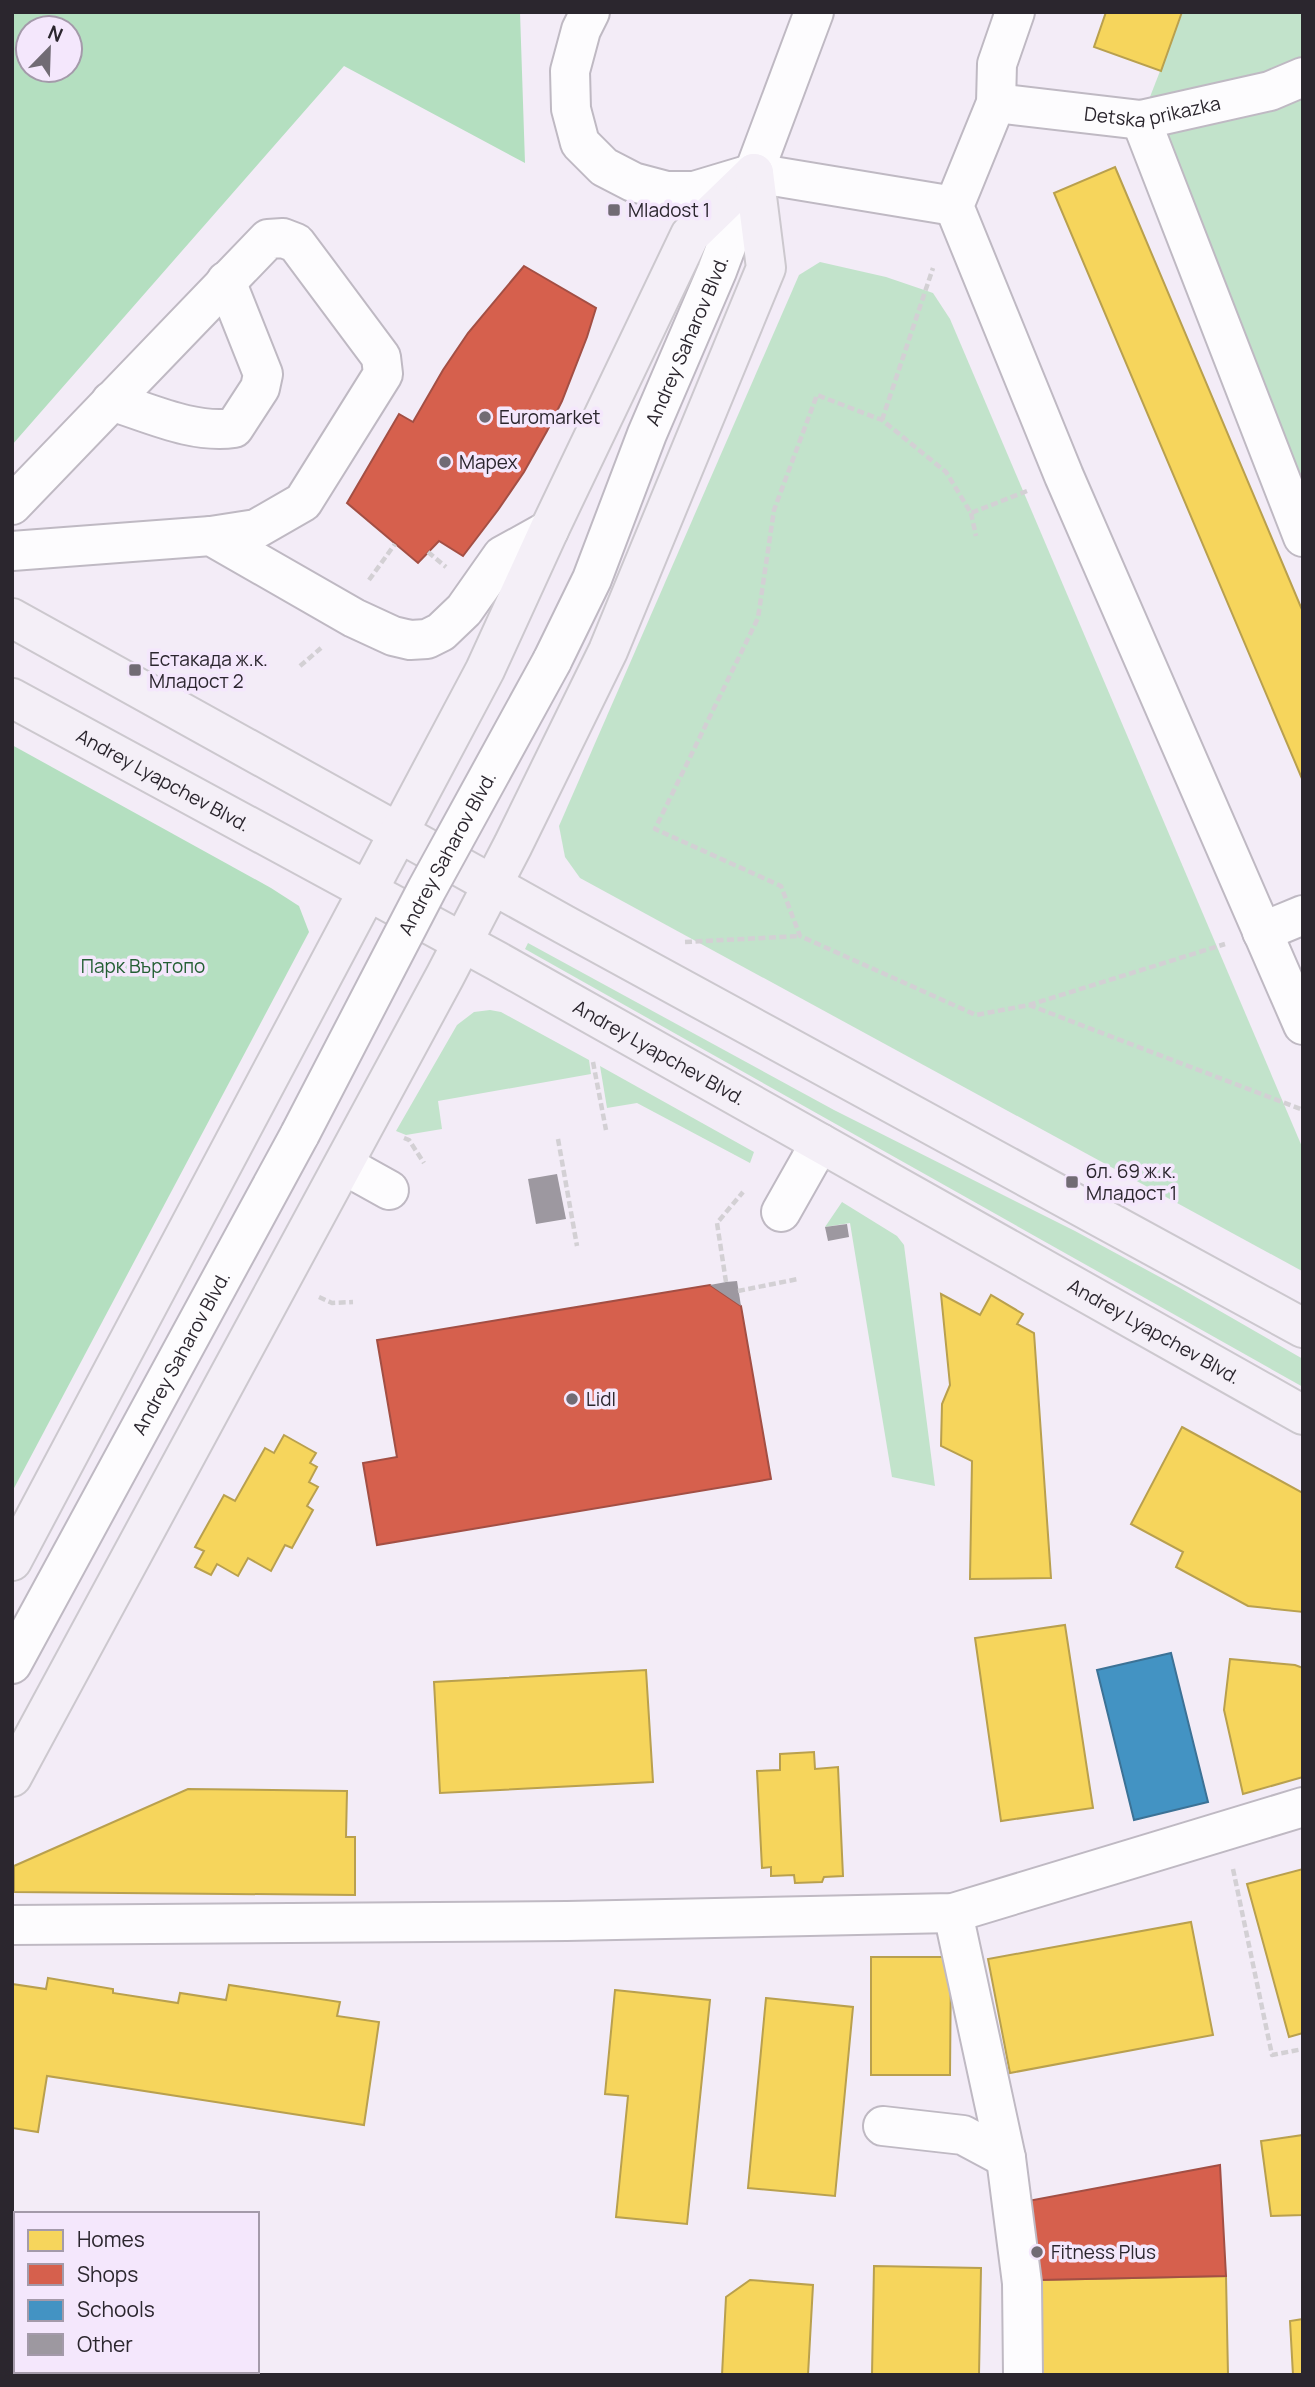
<svg xmlns="http://www.w3.org/2000/svg" width="1315" height="2387" font-family="Manrope,sans-serif">
<rect width="100%" height="100%" fill="#f3ecf7"/>
<g fill="#c2e3cb">
<path d="M1183 12H1303V537L1141 120Z"/>
<path d="M820 262 886 277 933 293 950 319 1303 1149 1302 1271 580 878 565 857 559 826 799 275Z"/>
<path d="M528 943 834 1110 1075 1231 1180 1288 1303 1359V1387L525 949Z"/>
<path d="M490 1010 501 1012 589 1060 591 1074 438 1101 442 1129 406 1135 396 1131 457 1025 474 1012Z"/>
<path d="M600 1066 754 1152 750 1163 637 1103 607 1108Z"/>
<path d="M842 1202 897 1236 904 1245 935 1486 892 1477 850 1223 825 1227Z"/>
</g>
<g fill="#b4dfc0" fill-rule="evenodd">
<path d="M12 12H520L525 163 344 66 12 445ZM28 28H70V70H28Z"/>
<path d="M12 745 271 888 299 906 309 932 12 1492Z"/>
</g>
<g fill="#f6d55c" stroke="#b9a04e" stroke-width="2">
<path d="M1106 12H1182L1161 71 1094 47Z"/>
<path d="M1115 167 1303 612V781L1054 193Z"/>
<path d="M941 1294 980 1315 991 1295 1023 1314 1017 1324 1034 1333 1051 1578 970 1579 972 1461 941 1446 942 1404 950 1385Z"/>
<path d="M1182 1427 1303 1493V1612L1248 1606 1176 1567 1183 1552 1131 1524Z"/>
<path d="M284 1435 316 1453 310 1463 317 1467 309 1482 318 1487 307 1506 313 1510 292 1548 285 1545 271 1571 248 1558 238 1576 217 1564 211 1575 195 1567 204 1551 195 1547 224 1495 235 1501 265 1448 274 1453Z"/>
<path d="M1065 1625 1093 1808 1001 1821 975 1638Z"/>
<path d="M1230 1659 1295 1665 1303 1668V1777L1243 1794 1224 1710Z"/>
<path d="M646 1670 653 1782 440 1793 434 1682Z"/>
<path d="M814 1752 815 1769 838 1767 843 1876 824 1877 822 1882 795 1883 794 1875 771 1876V1867L762 1868 757 1771 780 1770V1754Z"/>
<path d="M188 1789 347 1791 346 1837H355V1895L14 1892V1866Z"/>
<path d="M1303 1869V2033L1289 2037 1247 1884Z"/>
<path d="M1191 1922 1213 2035 1010 2073 988 1959Z"/>
<path d="M871 1957H951L950 2075H871Z"/>
<path d="M48 1978 113 1989V1993L178 2003 180 1993 226 2000 229 1985 340 2002 337 2016 379 2022 364 2125 47 2076 38 2132 12 2128V1984L46 1989Z"/>
<path d="M615 1990 710 2000 687 2224 616 2217 628 2096 605 2094Z"/>
<path d="M766 1998 853 2007 835 2196 748 2188Z"/>
<path d="M1303 2135V2215L1271 2216 1261 2141Z"/>
<path d="M12 2218H16L15 2353 12 2352Z"/>
<path d="M874 2266 981 2268 979 2375H872Z"/>
<path d="M1226 2276 1228 2375H1041L1039 2280Z"/>
<path d="M750 2280 813 2285 808 2375H722L726 2297Z"/>
<path d="M1303 2319V2375H1293L1290 2321Z"/>
</g>
<g fill="#d6604d" stroke="#a34f44" stroke-width="2">
<path d="M524 266 596 308 587 337 562 401 547 431 524 472 498 510 463 556 439 541 418 563 347 503 399 414 413 422 443 370 468 333Z"/>
<path d="M710 1285 741 1306 771 1479 377 1545 363 1463 397 1457 377 1340Z"/>
<path d="M1220 2165 1226 2276 1039 2280 1028 2201Z"/>
</g>
<path fill="#4393c3" stroke="#3c7296" stroke-width="2" d="M1171 1653 1208 1802 1134 1820 1097 1670Z"/>
<g fill="#9d98a0">
<path d="M557 1174 566 1219 536 1224 528 1179Z"/>
<path d="M847 1224 849 1237 828 1241 825 1227Z"/>
<path d="M737 1281 741 1306 710 1285 726 1282Z"/>
</g>
<g fill="none" stroke-linecap="round" stroke-linejoin="round">
<defs>
<g id="minor">
<path d="M590 12 581 30 570 71 571 109 580 143 604 167 633 182 667 191H694L754 173 954 206"/>
<path d="M1015 12 997 64 996 103 954 206 1064 476 1303 1025"/>
<path id="s1" d="M996 103 1141 120 1270 91 1303 77"/>
<path d="M1141 120 1303 537"/>
<path d="M111 401C150 413 193 434 234 428L260 388 263 374 226 281"/>
<path d="M12 505 268 239 283 238 296 243 381 357 383 374 303 502 256 529 211 536"/>
<path d="M12 551 211 536 354 618 393 636 410 640 427 639 441 632 464 610 502 556 549 530"/>
<path id="s2" d="M552 661 592 579 647 434 717 271 814 12"/>
<path d="M1262 932 1303 915"/>
<path d="M344 1165 389 1190"/>
<path d="M781 1212 820 1143"/>
<path id="s3" d="M12 1664 300 1134"/>
<path d="M953 1913 1006 2158 1022 2283 1023 2375"/>
<path d="M12 1925 567 1921 953 1913 1303 1807"/>
<path d="M883 2126 963 2135 1006 2158"/>
</g>
<g id="major">
<path d="M12 618 565 925 1303 1328"/>
<path id="s4" d="M12 698 497 961 1303 1415"/>
<path d="M12 1561 485 670 549 530 690 235 754 173"/>
<path d="M12 1777 445 976 513 845 608 651 766 268 754 173"/>
</g>
</defs>
<use href="#minor" stroke="#bfb9c3" stroke-width="42"/>
<use href="#major" stroke="#ccc8ce" stroke-width="42"/>
<g stroke="#d3d0d4" stroke-width="4.5" stroke-dasharray="7 3.5" stroke-linecap="butt">
<path d="M882 420 933 268"/>
<path d="M1027 491 971 513 946 472 882 420 817 395 774 510 758 618 655 829 781 886 800 936 976 1015 1029 1005 1225 944"/>
<path d="M971 513 976 536"/>
<path d="M428 552 446 567"/>
<path d="M369 580 395 544"/>
<path d="M300 666 321 648"/>
<path d="M685 942 800 936"/>
<path d="M1029 1005 1303 1110"/>
<path d="M593 1062 606 1130"/>
<path d="M404 1138 409 1140 424 1163"/>
<path d="M558 1139 577 1246"/>
<path d="M726 1282 717 1223 743 1192"/>
<path d="M738 1291 798 1279"/>
<path d="M319 1297 332 1303 353 1302"/>
<path d="M1233 1869 1272 2055 1303 2049"/>
</g>
<use href="#minor" stroke="#fdfcfe" stroke-width="38"/>
<use href="#major" stroke="#f4eff7" stroke-width="38"/>
<defs>
<g id="minor-bridge">
<path id="s5" d="M300 1134 427 889 552 661"/>
</g>
</defs>
<use href="#minor-bridge" stroke="#bfb9c3" stroke-width="42" stroke-linecap="butt"/>
<use href="#minor-bridge" stroke="#fdfcfe" stroke-width="38"/>
</g>
<g fill="#716b74" stroke="#f4e7fc" stroke-width="2.5">
<rect x="607" y="203" width="14" height="14" rx="3.5"/>
<circle cx="485" cy="417" r="7"/>
<circle cx="445" cy="462" r="7"/>
<rect x="128" y="663" width="14" height="14" rx="3.5"/>
<rect x="1065" y="1175" width="14" height="14" rx="3.5"/>
<circle cx="572" cy="1399" r="7"/>
<circle cx="1037" cy="2252" r="7"/>
</g>
<g text-anchor="middle" dominant-baseline="central" stroke-width="7" stroke-linejoin="round" paint-order="stroke">
<g font-size="19" fill="#2b262e" stroke="#f4e7fc">
<text stroke="none"><textPath href="#s1" startOffset="158">Detska prikazka</textPath></text>
<text stroke="none"><textPath href="#s2" startOffset="348">Andrey Saharov Blvd.</textPath></text>
<text stroke="none"><textPath href="#s4" startOffset="172">Andrey Lyapchev Blvd.</textPath></text>
<text stroke="none"><textPath href="#s5" startOffset="317">Andrey Saharov Blvd.</textPath></text>
<text stroke="none"><textPath href="#s4" startOffset="738">Andrey Lyapchev Blvd.</textPath></text>
<text stroke="none"><textPath href="#s4" startOffset="1306">Andrey Lyapchev Blvd.</textPath></text>
<text stroke="none"><textPath href="#s3" startOffset="354">Andrey Saharov Blvd.</textPath></text>
</g>
<g font-size="19" fill="#2b262e" stroke="#f4e7fc" text-anchor="start">
<text x="628" y="210">Mladost 1</text>
<text x="499" y="417">Euromarket</text>
<text x="459" y="462">Mapex</text>
<text x="149" y="659">Естакада ж.к.<tspan x="149" dy="22">Младост 2</tspan></text>
<text x="1086" y="1171">бл. 69 ж.к.<tspan x="1086" dy="22">Младост 1</tspan></text>
<text x="586" y="1399">Lidl</text>
<text x="1051" y="2252">Fitness Plus</text>
</g>
<g font-size="19" fill="#245f34" stroke="#f4e7fc">
<text x="143" y="966">Парк Въртопо</text>
</g>
</g>
<rect width="1315" height="2387" fill="none" stroke="#2b262e" stroke-width="28"/>
<rect x="14" y="2212" width="245" height="161" fill="#f4e7fc" stroke="#a49aaa" stroke-width="2"/>
<rect x="28" y="2230" width="35" height="21" fill="#f6d55c" stroke="#a49aaa" stroke-width="2"/>
<text x="77" y="2247" font-size="21" fill="#2b262e">Homes</text>
<rect x="28" y="2264" width="35" height="21" fill="#d6604d" stroke="#a49aaa" stroke-width="2"/>
<text x="77" y="2282" font-size="21" fill="#2b262e">Shops</text>
<rect x="28" y="2300" width="35" height="21" fill="#4393c3" stroke="#a49aaa" stroke-width="2"/>
<text x="77" y="2317" font-size="21" fill="#2b262e">Schools</text>
<rect x="28" y="2334" width="35" height="21" fill="#9d98a0" stroke="#a49aaa" stroke-width="2"/>
<text x="77" y="2352" font-size="21" fill="#2b262e">Other</text>
<g transform="translate(49 49) rotate(23)"><circle r="33" fill="#f4e7fc" stroke="#a49aaa" stroke-width="2"/>
<path d="M0-5L12 26L0 18L-12 26Z" fill="#716b74"/>
<text y="-10" font-size="19" font-weight="bold" text-anchor="middle" fill="#2b262e">N</text>
</g>
</svg>
